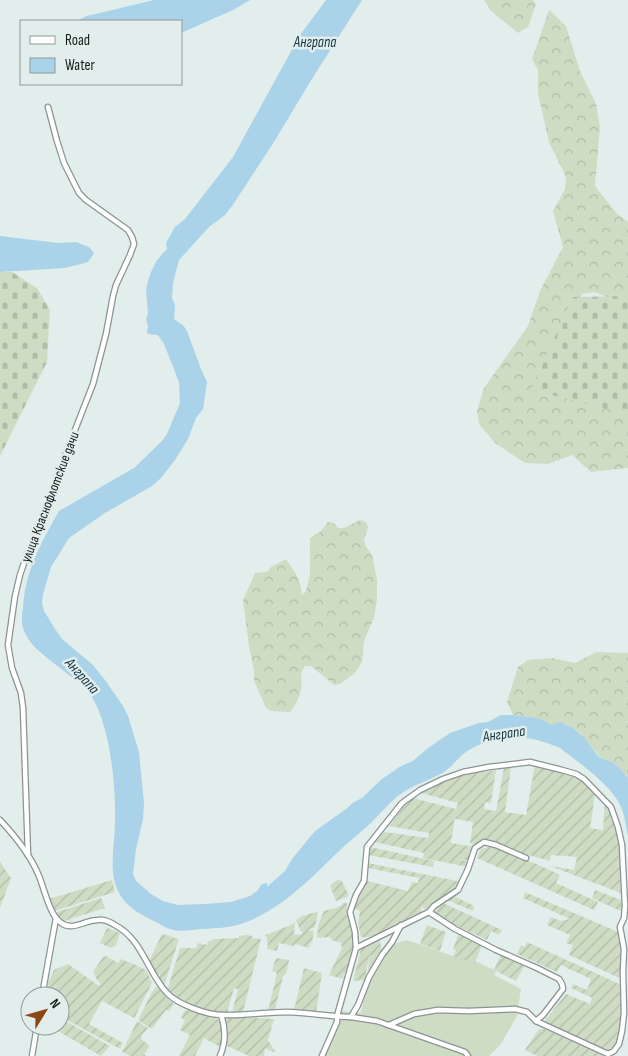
<svg xmlns="http://www.w3.org/2000/svg" width="628" height="1056" font-family="'Sofia Sans Condensed',sans-serif">
<defs>
<pattern id="forest-crowns" width="20" height="18" patternUnits="userSpaceOnUse" patternTransform="scale(1.25)"><rect width="20" height="18" fill="#cfdcc4"/><path d="M2 6a3 3 0 1 1 6 0M12 15a3 3 0 1 1 6 0" fill="none" stroke="#b1bca8"/></pattern>
<pattern id="cemetery-stones" width="16" height="16" patternUnits="userSpaceOnUse" patternTransform="scale(1.25)"><rect width="16" height="16" fill="#cfdcc4"/><path d="M2 7V4a2 2 0 0 1 4 0v3zM10 15v-3a2 2 0 0 1 4 0v3z" fill="#b1bca8"/></pattern>
<pattern id="garden-furrows" width="10" height="10" patternUnits="userSpaceOnUse" patternTransform="scale(1.25)"><rect width="10" height="10" fill="#cfdcc4"/><path d="M-1 1l2-2M0 10L10 0M9 11l2-2" fill="none" stroke="#b1bca8"/></pattern>
</defs>
<rect width="100%" height="100%" fill="#e2eeec"/>
<g fill="url(#forest-crowns)">
<path d="M484 0H533L536 4 528 27 518 33 490 10Z"/>
<path d="M549 10 566 26 580 71 596 104 600 127 595 186 617 214 628 222V317L605 296 594 292 582 294 576 304 628 409V468L591 472 572 455 548 464 525 463 495 443 479 424 477 411 484 388 528 326 540 291 563 247 553 211 565 189 566 177 549 142 538 94V70L532 59Z"/>
<path d="M360 520 366 522 368 528 364 539 365 545 372 555 377 580V599L374 618 364 641 362 662 355 673 340 684 334 685 311 666H305C298 675 303 680 301 690 300 697 295 706 290 712L271 711 266 708 254 681V670L249 647 243 600 255 573 267 572 271 567 286 559C293 570 304 583 301 595L306 591 310 574V538L320 532 328 522 334 523 338 528H344Z"/>
<path d="M596 652 628 653V778L618 766 612 762 600 757 579 732 567 725 560 723 551 725 545 721 538 718 513 715 507 702 518 667 528 660 552 658 575 663Z"/>
</g>
<g fill="url(#cemetery-stones)">
<path d="M0 272H12L37 288 50 310 47 362 0 456Z"/>
<path d="M628 296V414L531 390 573 297Z"/>
</g>
<g fill="url(#garden-furrows)">
<path d="M535 764 582 775 589 779 596 788 590 828 603 830 605 801H608L620 832 626 895 550 866 574 870 577 857 551 855 550 861 525 854 523 855 490 843 478 845 470 843 473 822 455 819V816L451 843 475 847 470 861 452 858 470 862 468 867 423 858 424 853 375 842 384 832 428 838 429 833 389 826 404 807 413 798 456 809 458 803 421 793C434 787 447 780 461 776 473 772 485 773 496 770L491 803 485 802 484 809 496 811 504 768 511 767 505 812 526 815Z"/>
<path d="M370 847 434 861 433 867 368 855Z"/>
<path d="M489 847H496L548 869 560 875 556 883 598 902 594 910 477 858 481 849Z"/>
<path d="M0 862 11 878 0 908Z"/>
<path d="M368 863 462 882 452 892 440 901 436 900V903L429 911 422 907 421 911 424 913 417 916 414 915C399 923 378 939 361 937L358 924 360 911 355 909C356 893 362 894 367 881L408 891 412 882 418 883 419 878 368 868Z"/>
<path d="M112 880 115 892 54 911 49 899Z"/>
<path d="M338 880 342 881 349 896 336 901 330 886 334 882Z"/>
<path d="M595 890 626 902 625 913 592 898Z"/>
<path d="M525 892 623 934 625 950 626 981 569 955 573 945 566 943 570 935 547 925 551 917 560 921 570 919 523 898Z"/>
<path d="M454 896 474 906 473 911 447 900Z"/>
<path d="M101 898 105 908 61 922 57 912Z"/>
<path d="M345 902 347 904V913L356 941 348 974 344 973 343 979 329 975 342 948 341 943 331 940 330 937 317 938 318 925 324 911 338 907Z"/>
<path d="M443 903 502 930 499 935 491 931 487 940 446 921 433 913Z"/>
<path d="M316 912H318L315 927 308 930 314 931 312 943H310L309 948 295 944 294 946 279 943 277 951 267 949 268 942H267V937L265 936 266 934H268L291 925 295 922 294 934 301 935 303 932H301L296 920 302 916Z"/>
<path d="M427 925 446 932 440 951 420 944Z"/>
<path d="M107 928 120 933 116 945 111 948 100 943Z"/>
<path d="M459 932 483 943 474 965 453 956 456 951 453 949Z"/>
<path d="M162 934 171 936V937L179 939 163 989 158 981 160 975 154 972 149 961Z"/>
<path d="M247 935 252 936V938L261 939 243 1012 232 1013 238 989 234 988 227 1013H220L180 1003 167 991 180 948H196L198 943 207 945 208 942 214 939 239 938V936Z"/>
<path d="M379 939 382 950 376 957 369 956 365 980 353 981 361 949Z"/>
<path d="M527 942 626 987 625 1013 620 1044 610 1052 607 1051 543 1023 566 994 590 1004 592 998 571 988 573 984 587 990 591 979 561 965 557 972 517 954 521 945 524 947Z"/>
<path d="M502 952 526 963 516 981 494 970Z"/>
<path d="M106 956 118 963 121 959 133 964H134L146 970 152 983 136 1015 134 1018 102 1001 89 1024 123 1043 120 1049 60 1016V996H45L44 992 54 970 68 964 99 986 101 984 97 980 93 972 103 957Z"/>
<path d="M276 958 289 960 286 974 283 976 275 1010 268 1011 277 973 272 971Z"/>
<path d="M304 968 322 973 316 1013 294 1010Z"/>
<path d="M157 986 165 996 174 1004 169 1011 166 1010 152 1029 138 1020 152 992Z"/>
<path d="M187 1010 217 1019C225 1027 223 1037 222 1048L204 1038 195 1056H179L190 1035 180 1030 185 1020 181 1018 184 1011Z"/>
<path d="M241 1017 274 1019 268 1040 275 1051 273 1052 265 1048 264 1056H249L225 1045 227 1034 226 1018Z"/>
<path d="M60 1018 110 1046 101 1056 51 1027 52 1026H60Z"/>
<path d="M137 1021 148 1028 141 1036 142 1037 141 1039 150 1046 144 1054 146 1056H130L122 1052Z"/>
<path d="M539 1029H544L602 1054V1056H537L525 1050Z"/>
</g>
<path fill="#cfdcc4" d="M407 940 453 956 474 964 475 961 496 971 494 975 521 989 517 1016 501 1044 489 1056H325L339 1024 338 1018 341 1011 361 1013 367 987 369 956 376 957 386 946Z"/>
<g fill="#aad2e8">
<path d="M154 0H250L233 10 181 33V21H76L87 16Z"/>
<path d="M326 0H362L315 74 272 145 232 206 225 215 209 227 179 260 173 283 172 298 175 305 174 319C180 323 184 325 187 331L201 369 207 382 203 409 196 418 188 439 175 460 161 478 152 486 105 513 69 538 51 567 43 594 42 603 44 611 55 629 63 640 92 664 105 680 123 706 128 716 139 752 144 803 143 819 136 849 133 874 136 881 151 894 163 901 178 905 204 904 231 902 250 896 257 891 262 884 267 883V886H268L285 871 292 859 315 831 346 809 354 802 362 798 382 779 401 766 413 761 428 748 450 733 479 723 488 722 501 715H513L538 718 545 721 551 725 560 722 573 728 584 737 595 752 599 757 612 762 618 766 628 778V837C626 827 625 816 621 807 612 785 579 763 560 748 551 744 533 738 524 738 508 737 482 741 469 750 459 756 453 766 444 772 429 781 411 785 398 796 388 804 380 814 371 823 361 832 349 841 339 851 310 879 280 911 241 924 229 928 216 928 203 929 192 929 182 933 170 929 166 928 162 925 158 923 142 915 126 908 118 891 108 870 115 844 115 821 116 786 110 721 89 693 80 681 67 674 56 665 44 655 30 646 24 631 21 624 22 615 23 608 25 579 33 561 45 536 50 528 54 519 59 511L134 468 162 441 167 434 180 403 179 382 164 344 158 335 148 334 147 332 148 326 146 319 148 313 146 290 148 281 151 272 157 260 167 249 166 243 175 227 185 219 233 157 300 35Z"/>
<path d="M0 236 58 243 76 242 89 247 94 253 88 262 65 268 0 272Z"/>
</g>
<g fill="none" stroke-linecap="round" stroke-linejoin="round">
<defs>
<g id="street">
<path d="M0 820C16 837 30 854 39 876 44 888 48 908 56 918 70 935 82 920 98 920 104 919 110 922 115 925 143 940 147 972 167 993 177 1004 207 1015 222 1015 244 1016 265 1012 287 1012 308 1013 329 1016 351 1017L358 1005 369 977 382 955 392 942 401 925"/>
<path d="M28 855 23 708 21 693 12 668 8 645 15 596 20 575 27 554 52 497 57 476 93 384 106 334 113 296 116 285 130 255 134 244 132 237 128 230 86 200 79 193 64 163 57 141 48 107"/>
<path d="M429 912 455 929 496 950 537 968 559 979 562 984 563 989 543 1015 536 1021"/>
<path d="M356 948 429 912 434 906 458 890 468 869 475 848 484 842 496 845 526 858"/>
<path d="M42 996 56 918"/>
<path d="M351 1017 377 1021 465 1052 468 1056"/>
<path d="M32 1056 37 1026"/>
<path d="M220 1056C226 1042 226 1029 221 1015"/>
<path d="M322 1056 337 1022V1016L356 948 355 932 350 912 356 895 364 881 367 847 402 803 420 790 443 779 463 772 489 767 530 762 562 770 576 774 584 779 611 807 618 827 622 845 625 906 624 918 620 927 624 949 623 972 624 1013 622 1031 619 1044 614 1051 608 1054 536 1021 527 1012 515 1009 469 1011 438 1010 414 1014 389 1025"/>
</g>
</defs>
<use href="#street" stroke="#8a9593" stroke-width="7"/>
<use href="#street" stroke="#fff" stroke-width="4.5"/>
</g>
<g text-anchor="middle" dominant-baseline="central" stroke-width="5" stroke-linejoin="round" paint-order="stroke">
<g font-size="14" fill="#161a19" stroke="#e2eeec">
<text transform="translate(50 497) rotate(-69)">улица Краснофлотские дачи</text>
</g>
<g font-size="15" font-style="italic" fill="#123545" stroke="#e2eeec">
<text x="315" y="42">Анграпа</text>
<text transform="translate(82 676) rotate(48)">Анграпа</text>
<text transform="translate(504 734) rotate(-8)">Анграпа</text>
</g>
</g>
<rect x="20" y="20" width="162" height="65" fill="#e2eeec" stroke="#909998"/>
<rect x="30" y="36" width="25" height="8" fill="#ffffff" stroke="#909998"/>
<text x="65" y="45" font-size="15" fill="#161a19">Road</text>
<rect x="30" y="58" width="25" height="15" fill="#aad2e8" stroke="#909998"/>
<text x="65" y="70" font-size="15" fill="#161a19">Water</text>
<g transform="translate(45 1011) rotate(53)"><circle r="24" fill="#e2eeec" stroke="#909998"/>
<path d="M0-4L9 19L0 12L-9 19Z" fill="#8a4816"/>
<text y="-8" font-size="14" font-weight="bold" text-anchor="middle" fill="#161a19">N</text>
</g>
</svg>
